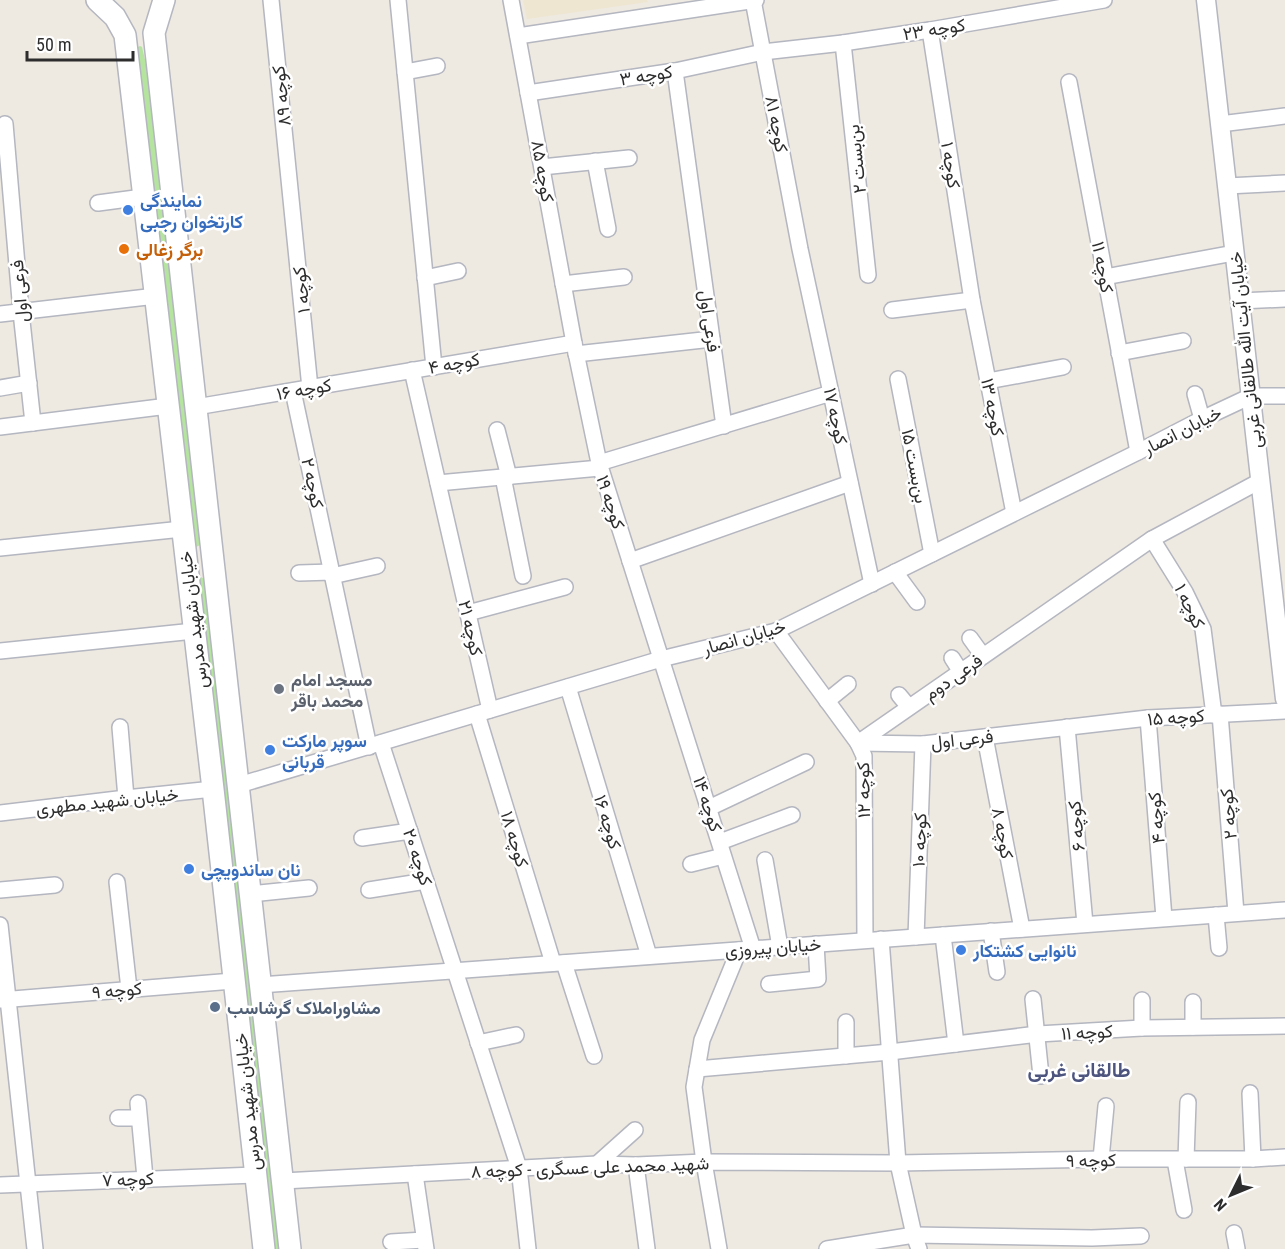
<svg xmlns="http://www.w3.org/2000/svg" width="1285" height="1249" font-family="'Roboto Condensed',Vazirmatn,sans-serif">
<rect width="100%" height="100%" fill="#eee9e1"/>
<path fill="#efe6d1" d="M523 0H647L648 2 527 19Z"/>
<g fill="#b4e49e">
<path d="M140 46 142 47 146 64 190 439 200 542V545L196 547 194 545 183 457 138 47Z"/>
<path d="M201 577 204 579 268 1149 281 1249H274L198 579Z"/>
</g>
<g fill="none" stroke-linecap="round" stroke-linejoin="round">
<defs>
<g id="minor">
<path d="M271 0 310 388"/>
<path d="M398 0 434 367"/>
<path d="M511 0 574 343 599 463 753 949"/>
<path d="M753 0 800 249 872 584"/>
<path d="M930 30 972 300 1014 513"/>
<path d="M518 36 756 0"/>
<path d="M843 43 868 275"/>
<path d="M675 71 724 426"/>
<path d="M405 72 437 66"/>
<path d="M1069 82 1138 452"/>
<path d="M528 93 675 71 763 52 843 43 930 30 1104 0"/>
<path d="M5 124 21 312 33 423"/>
<path d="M1220 124 1285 116"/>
<path d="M595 161 608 229"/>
<path d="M542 167 629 158"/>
<path d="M1227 186 1285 183"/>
<path d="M98 203 143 197"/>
<path d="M1105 277 1234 253"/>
<path d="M425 278 458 271"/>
<path d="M563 284 624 277"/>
<path d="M1240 301 1285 299"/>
<path d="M892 310 972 300"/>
<path d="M0 314 156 296"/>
<path d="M1119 353 1183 341"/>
<path d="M576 354 712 339"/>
<path d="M412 370 490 710"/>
<path d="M898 379 932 554"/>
<path d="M988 381 1063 367"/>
<path d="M0 388 29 383"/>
<path d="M293 391 369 747"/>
<path d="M1195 394 1202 419"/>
<path d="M196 407 574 343"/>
<path d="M0 427 168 406"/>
<path d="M497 430 509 477"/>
<path d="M599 463 831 393"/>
<path d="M503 477 523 576"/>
<path d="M438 483 600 468"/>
<path d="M1152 539 1185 592 1203 629 1214 715"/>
<path d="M0 548 182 529"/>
<path d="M630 561 850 483"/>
<path d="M895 572 917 602"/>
<path d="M299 573 332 572"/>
<path d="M332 576 377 566"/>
<path d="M468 613 565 587"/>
<path d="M776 631 858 743 864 756 865 940"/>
<path d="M970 638 983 656"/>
<path d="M0 651 194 631"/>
<path d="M952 658 961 672"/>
<path d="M568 687 649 956"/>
<path d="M899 695 909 707"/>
<path d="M827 701 848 684"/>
<path d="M477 714 553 963"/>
<path d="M1220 714 1236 913"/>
<path d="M1148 718 1164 918"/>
<path d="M120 727 126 798"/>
<path d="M1067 727 1085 924"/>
<path d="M985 737 1022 929"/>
<path d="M381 743 519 1168 528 1249"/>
<path d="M858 743 1152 539 1260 481"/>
<path d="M858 743 923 744 1148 718 1285 711"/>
<path d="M239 785 661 659 776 631 1138 452 1202 419 1251 396H1285"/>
<path d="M709 808 806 762"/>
<path d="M0 813 126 798 213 789"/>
<path d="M362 838 410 831"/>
<path d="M720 842 792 815"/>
<path d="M765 860 780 947"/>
<path d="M691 864 723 856"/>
<path d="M117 882 129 989"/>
<path d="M0 890 55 885"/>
<path d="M369 890 426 881"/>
<path d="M250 894 309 888"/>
<path d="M1216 915 1219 948"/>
<path d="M0 925 35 1249"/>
<path d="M991 931 997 972"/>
<path d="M943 935 956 1044"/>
<path d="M916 937 923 744"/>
<path d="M881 939 898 1163 914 1235 919 1249"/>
<path d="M564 963 594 1056"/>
<path d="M769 984 818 979 816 944"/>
<path d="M260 985 1285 910"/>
<path d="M1033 999 1041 1076"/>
<path d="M0 1000 233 981"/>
<path d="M1142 1000V1028"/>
<path d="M1193 1002V1027"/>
<path d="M478 1043 516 1035"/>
<path d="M846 1056V1022"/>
<path d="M697 1069 890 1052 1038 1034 1142 1028 1285 1026"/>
<path d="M1250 1093 1253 1159"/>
<path d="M138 1103 145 1178"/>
<path d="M118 1118H138"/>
<path d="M1101 1159 1106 1106"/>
<path d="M1186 1159 1188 1102"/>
<path d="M1175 1160 1184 1210"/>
<path d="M597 1164 635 1130"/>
<path d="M636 1165 647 1249"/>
<path d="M415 1174 426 1249"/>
<path d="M283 1181 597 1164 636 1165 704 1162 898 1163 1101 1159H1253L1285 1157"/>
<path d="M0 1185 255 1175"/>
<path d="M1234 1233 1237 1249"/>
<path d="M391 1242 424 1240"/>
<path d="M719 1249 704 1162 694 1087 702 1040 739 950"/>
<path d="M827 1249 914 1235 1092 1238 1141 1236"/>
</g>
<path id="tertiary" d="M1206 0 1285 699"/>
<g id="secondary">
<path d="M97 0 115 17 125 35 213 789 264 1249"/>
<path d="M164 0 154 33 290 1249"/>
</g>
</defs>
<use href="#minor" stroke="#b4b6c0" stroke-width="18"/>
<use href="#tertiary" stroke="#b4b6c0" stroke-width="21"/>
<use href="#secondary" stroke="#b4b6c0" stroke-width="24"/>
<use href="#minor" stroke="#fff" stroke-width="15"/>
<use href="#tertiary" stroke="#fff" stroke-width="18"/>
<use href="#secondary" stroke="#fff" stroke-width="21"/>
</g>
<g fill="#3f7fe0" stroke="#fff" stroke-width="2">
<circle cx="128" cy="210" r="6"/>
<circle cx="270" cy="750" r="6"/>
<circle cx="189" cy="869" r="6"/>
<circle cx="961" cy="950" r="6"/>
</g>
<circle fill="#e8710a" stroke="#fff" stroke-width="2" cx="124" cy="249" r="6"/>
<circle fill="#6b7280" stroke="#fff" stroke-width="2" cx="279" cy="689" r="6"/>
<circle fill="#5c6f8a" stroke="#fff" stroke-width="2" cx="215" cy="1007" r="6"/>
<g text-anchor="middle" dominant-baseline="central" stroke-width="5" stroke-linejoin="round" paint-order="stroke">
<g font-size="18" fill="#2d2d2d" stroke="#fff">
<text transform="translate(934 29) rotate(-9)">کوچه ۲۳</text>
<text transform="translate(646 75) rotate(-9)">کوچه ۳</text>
<text transform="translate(281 96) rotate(-96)">کوچه ۸۹</text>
<text transform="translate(777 124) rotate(79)">کوچه ۸۱</text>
<text transform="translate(856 159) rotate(-96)">بن‌بست ۲</text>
<text transform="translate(951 165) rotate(81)">کوچه ۱</text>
<text transform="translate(543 171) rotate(80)">کوچه ۸۵</text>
<text transform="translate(1103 267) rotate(79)">کوچه ۱۱</text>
<text transform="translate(301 290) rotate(-96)">کوچه ۱</text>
<text transform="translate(19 291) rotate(-95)">فرعی اول</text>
<text transform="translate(710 321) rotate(82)">فرعی اول</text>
<text transform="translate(1245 350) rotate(-96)">خیابان آیت الله طالقانی غربی</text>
<text transform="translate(454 363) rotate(-10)">کوچه ۴</text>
<text transform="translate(304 389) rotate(-10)">کوچه ۱۶</text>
<text transform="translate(993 407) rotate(79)">کوچه ۱۳</text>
<text transform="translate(836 416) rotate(78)">کوچه ۱۷</text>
<text transform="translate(1182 430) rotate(-27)">خیابان انصار</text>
<text transform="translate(915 466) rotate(79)">بن‌بست ۱۵</text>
<text transform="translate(313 483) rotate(78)">کوچه ۲</text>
<text transform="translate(611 502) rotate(72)">کوچه ۱۹</text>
<text transform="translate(1190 606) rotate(64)">کوچه ۱</text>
<text transform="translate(193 620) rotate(-97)">خیابان شهید مدرس</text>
<text transform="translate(471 628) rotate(77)">کوچه ۲۱</text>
<text transform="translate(744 637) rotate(-16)">خیابان انصار</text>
<text transform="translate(953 677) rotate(-35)">فرعی دوم</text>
<text transform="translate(1176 717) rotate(-4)">کوچه ۱۵</text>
<text transform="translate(962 739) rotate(-6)">فرعی اول</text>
<text transform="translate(863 790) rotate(-91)">کوچه ۱۲</text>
<text transform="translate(107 801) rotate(-6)">خیابان شهید مطهری</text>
<text transform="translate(708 804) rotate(72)">کوچه ۱۴</text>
<text transform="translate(1228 814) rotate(-95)">کوچه ۲</text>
<text transform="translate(1156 818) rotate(-95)">کوچه ۴</text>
<text transform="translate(608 822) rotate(73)">کوچه ۱۶</text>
<text transform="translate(1076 826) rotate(-95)">کوچه ۶</text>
<text transform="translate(1003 833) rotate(79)">کوچه ۸</text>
<text transform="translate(515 839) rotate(73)">کوچه ۱۸</text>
<text transform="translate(919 840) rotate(-88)">کوچه ۱۰</text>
<text transform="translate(418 857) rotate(72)">کوچه ۲۰</text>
<text transform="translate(773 947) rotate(-4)">خیابان پیروزی</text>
<text transform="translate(117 990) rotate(-5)">کوچه ۹</text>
<text transform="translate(1087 1032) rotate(-3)">کوچه ۱۱</text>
<text transform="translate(247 1102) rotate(-96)">خیابان شهید مدرس</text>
<text transform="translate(1091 1160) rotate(-1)">کوچه ۹</text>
<text transform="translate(590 1167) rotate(-2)">شهید محمد علی عسگری - کوچه ۸</text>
<text transform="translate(128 1179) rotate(-2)">کوچه ۷</text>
</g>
<g font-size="18" font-weight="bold" fill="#366cbe" stroke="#fff" text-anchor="start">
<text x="140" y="200">نمایندگی<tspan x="140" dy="21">کارتخوان رجبی</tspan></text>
<text x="282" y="740">سوپر مارکت<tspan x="282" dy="21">قربانی</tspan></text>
<text x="201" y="869">نان ساندویچی</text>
<text x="973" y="950">نانوایی کشتکار</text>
</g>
<g font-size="18" font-weight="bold" fill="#c56008" stroke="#fff" text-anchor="start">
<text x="136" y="249">برگر زغالی</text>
</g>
<g font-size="18" font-weight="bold" fill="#5b616d" stroke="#fff" text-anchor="start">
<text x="291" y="679">مسجد امام<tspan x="291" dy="21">محمد باقر</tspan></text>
</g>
<g font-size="18" font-weight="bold" fill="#4e5e75" stroke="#fff" text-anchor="start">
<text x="227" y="1007">مشاوراملاک گرشاسب</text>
</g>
<g font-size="20" font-weight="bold" fill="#4d557f" stroke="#fff">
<text x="1079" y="1070">طالقانی غربی</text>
</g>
</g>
<g transform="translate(1231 1195) rotate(227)" stroke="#ffffff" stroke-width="4.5" paint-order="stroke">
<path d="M0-4.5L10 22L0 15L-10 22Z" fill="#2d2d2d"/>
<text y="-9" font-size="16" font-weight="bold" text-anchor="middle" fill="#2d2d2d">N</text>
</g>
<path d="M27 51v9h106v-9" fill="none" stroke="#2d2d2d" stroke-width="3"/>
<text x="36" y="51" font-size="18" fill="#2d2d2d" stroke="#ffffff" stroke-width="4.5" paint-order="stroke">50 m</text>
</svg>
